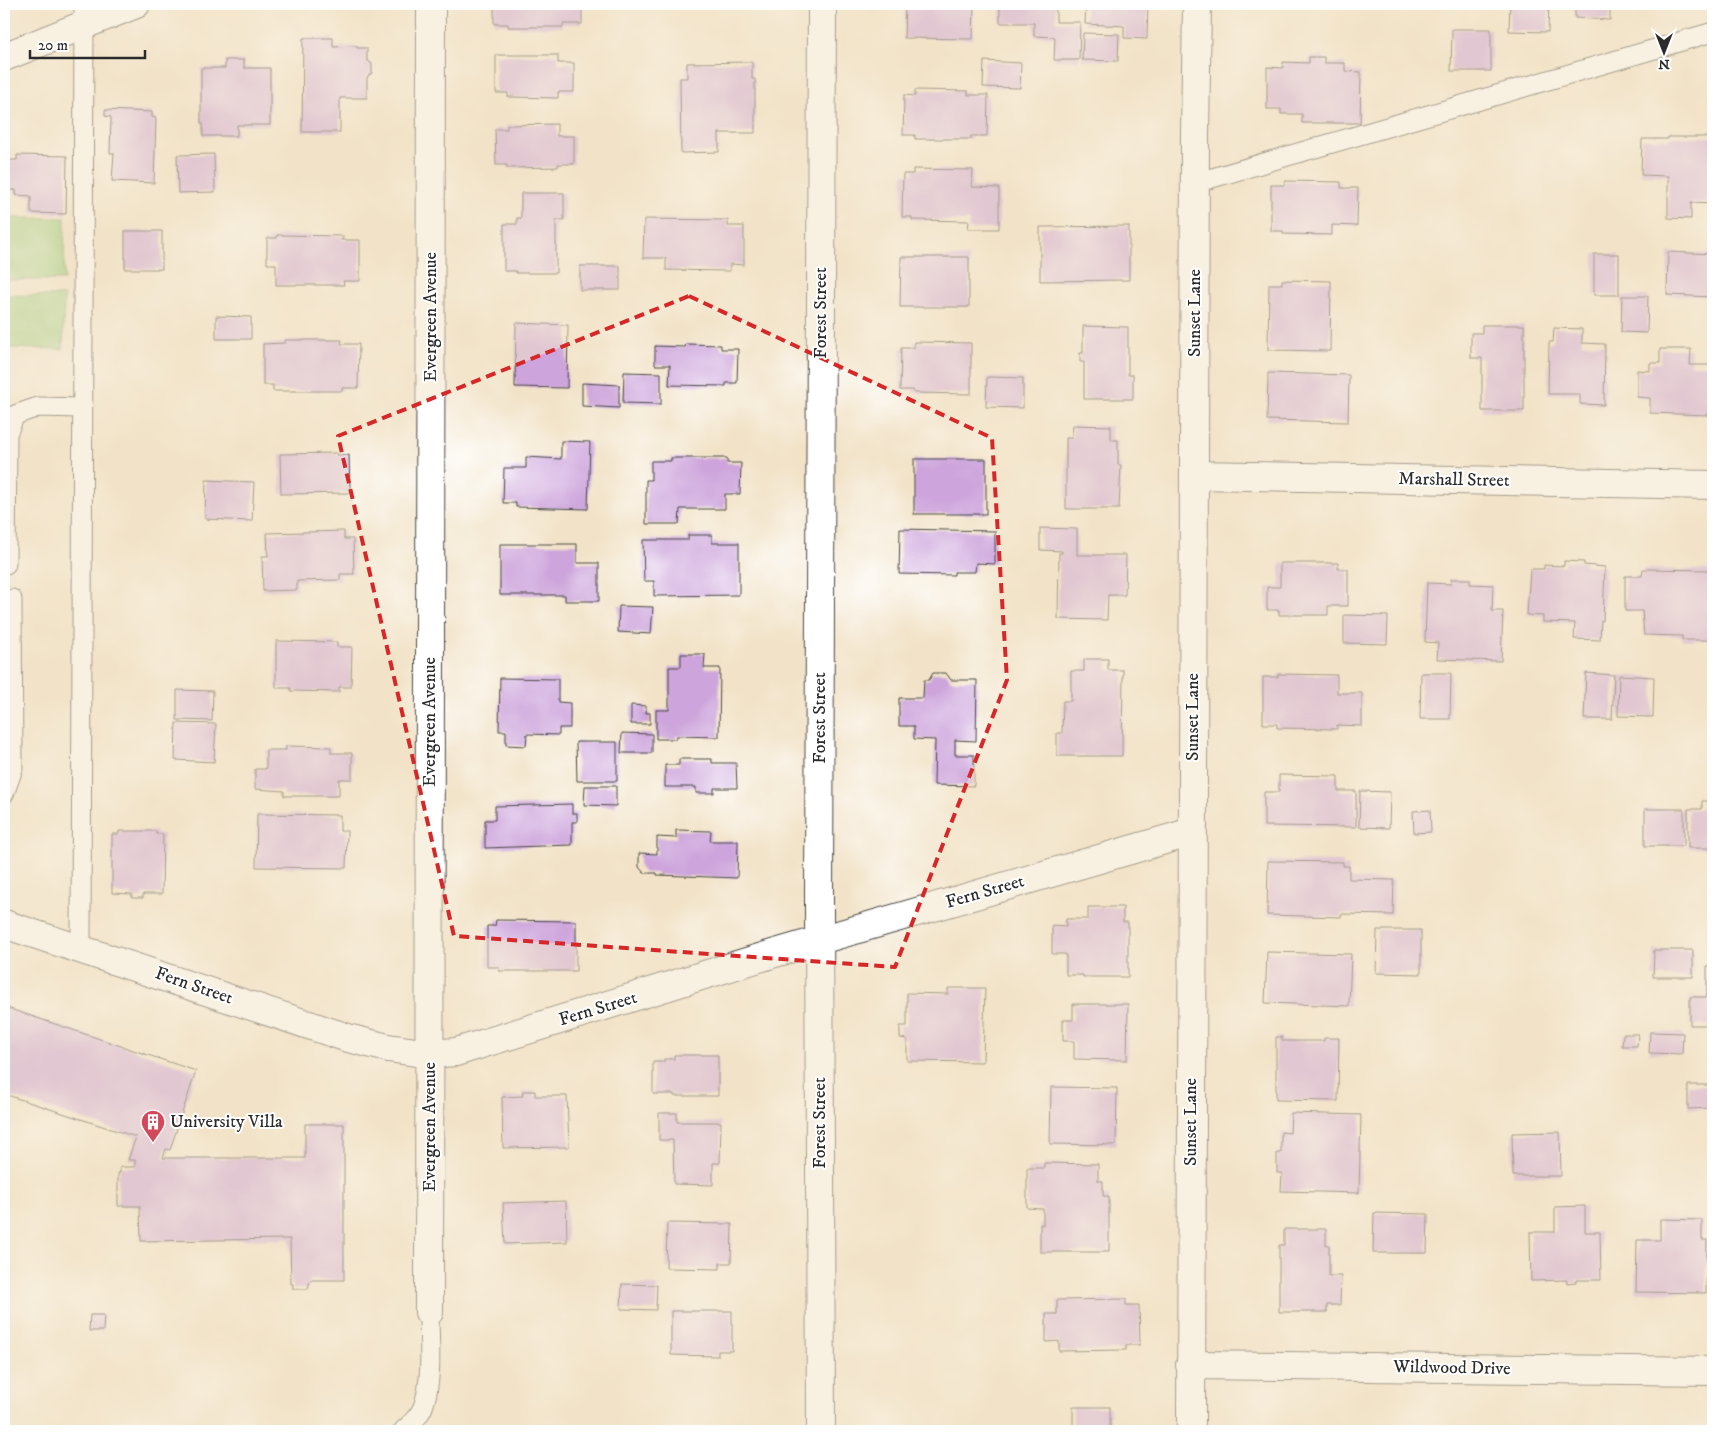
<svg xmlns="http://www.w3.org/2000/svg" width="1717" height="1435" font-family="'IM FELL DW Pica',serif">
<rect width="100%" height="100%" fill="#fff"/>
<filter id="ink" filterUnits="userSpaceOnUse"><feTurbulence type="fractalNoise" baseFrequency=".02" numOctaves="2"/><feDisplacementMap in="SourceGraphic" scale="10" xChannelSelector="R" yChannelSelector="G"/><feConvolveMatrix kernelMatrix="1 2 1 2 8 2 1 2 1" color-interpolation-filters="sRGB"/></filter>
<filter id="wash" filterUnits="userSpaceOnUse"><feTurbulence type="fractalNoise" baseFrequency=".0096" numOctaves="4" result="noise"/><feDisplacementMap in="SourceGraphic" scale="20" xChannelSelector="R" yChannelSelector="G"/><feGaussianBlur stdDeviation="1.12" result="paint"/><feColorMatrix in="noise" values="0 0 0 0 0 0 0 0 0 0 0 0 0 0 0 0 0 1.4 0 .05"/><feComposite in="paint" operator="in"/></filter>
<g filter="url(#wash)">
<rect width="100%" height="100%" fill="#f2e3c8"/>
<g fill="#9acc7c" stroke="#627c54">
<path d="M4 218H65L64 280H4Z"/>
<path d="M4 295 64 296 63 349 4 348Z"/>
</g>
<g id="blocks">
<g fill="#cda5dc">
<path d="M494 4H582V24H563V27H508V24H494Z"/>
<path d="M905 4H974L973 39 904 38Z"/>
<path d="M1000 4H1056V22H1080L1079 60H1054L1055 37 1034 36V23H1000Z"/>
<path d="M1086 4H1148L1147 39 1124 38V26L1085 24Z"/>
<path d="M1510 4H1549L1548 32 1509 31Z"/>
<path d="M1575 4H1610V20L1575 18Z"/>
<path d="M1452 29H1491V71H1451Z"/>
<path d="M1083 33 1119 34 1118 61 1082 60Z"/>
<path d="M303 38H333V47L357 46V48H367V60L372 64V73L367 77V98H340V132H302Z"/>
<path d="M496 55H558V63H574V92H558V98L508 97V93H496Z"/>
<path d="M1309 57H1324V63H1345V71L1361 72 1360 123H1302V114H1281V109H1267V67L1283 68V62L1309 63Z"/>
<path d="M225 60H244V68H270V125H237V136H203V123H201V68H225Z"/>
<path d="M984 61 1021 63 1020 88 983 87Z"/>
<path d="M752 62V79H755V133H719V152L681 153 680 78H687V63Z"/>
<path d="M915 90 968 91V95H988L987 136H971V139H915V135H903L904 95 915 96Z"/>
<path d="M105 110 152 112V117L156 118 154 183 112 181 114 153H110L111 117 105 116Z"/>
<path d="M557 124V136H574V164H558V167L507 168V165H496L495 129H507V125Z"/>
<path d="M1668 137H1713L1712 204 1691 203V219L1668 218V176L1641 175 1642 139H1668Z"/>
<path d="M214 154 215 192 178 193 177 155Z"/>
<path d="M17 155 67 156 66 214 31 213V196L16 195V190H4L5 160H17Z"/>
<path d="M913 169 973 170 972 187 999 188V229H968L969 221 912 220V217H902L903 174H913Z"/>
<path d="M1285 181 1341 182V188H1358L1357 226 1332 225V235L1283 234V231H1271V185H1285Z"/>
<path d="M521 193H564V220H556V273H516V271H504V224H517V218H521Z"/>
<path d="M644 219 728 220V226H744V265L730 264V271L666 270V258H643Z"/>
<path d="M1129 226V280L1040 281V227Z"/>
<rect x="125" y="231" width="37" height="38"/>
<path d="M277 235 344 236 341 240H360V281H343L344 285H276V264H267V238H277Z"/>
<path d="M1668 252 1713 254V297L1667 295Z"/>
<rect x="1594" y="254" width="25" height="41"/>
<path d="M901 257H969V307H900Z"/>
<rect x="580" y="266" width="40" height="24"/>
<path d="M1282 280 1331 281 1330 351 1268 350 1269 284H1282Z"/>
<path d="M1622 296H1648L1647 333 1621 332Z"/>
<path d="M216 316 251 317V339H216Z"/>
<path d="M516 323 568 325 567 388 515 387Z"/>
<path d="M1482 325H1524V411H1482V358H1471V333H1482Z"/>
<path d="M1083 326 1128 327V375H1133V399H1084V362H1080V353H1083Z"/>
<path d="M1554 328 1582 329V343L1605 344 1604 405 1580 404V394H1548L1549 342H1553Z"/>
<path d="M285 340H342L341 344H359L358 388H342V391H273V385H263V344L285 343Z"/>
<path d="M914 342 971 343V394L914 393 913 390H900L901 348H914Z"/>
<path d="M686 344 721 345V349H738L737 383H726V386L669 385 670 365H655V346L685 347Z"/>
<path d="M1660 349H1691L1690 365H1710L1709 415 1650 413V398L1637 397V370L1650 371V363H1660Z"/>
<path d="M624 372 661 373V404L623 403Z"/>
<path d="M1268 373 1349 375 1348 422 1267 420Z"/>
<path d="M987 377 1023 378V408L986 407Z"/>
<path d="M582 383 619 385V408L582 406Z"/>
<path d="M1073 425 1111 426V440H1118V465H1121L1119 509H1066V438H1072Z"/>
<path d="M561 441 590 442 588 509 516 507V503H503L504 468H526V457L561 459Z"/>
<path d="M337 453V455H349L350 493 281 494 280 454Z"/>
<path d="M671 458H727V463H741L740 494H725V509H680L679 524H646V480H651V461H671Z"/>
<rect x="914" y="459" width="72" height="55"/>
<path d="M206 480 254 482 252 521 205 519Z"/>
<path d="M1040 528 1077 529V555H1126L1125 595H1108L1107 620 1058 619 1059 553H1062V551L1040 550Z"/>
<path d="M900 529 995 531V564L976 563 975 572H954V575L899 574Z"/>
<path d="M344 531V539H353L354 574H340V580L297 581V590L263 591 262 556H268L267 533Z"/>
<path d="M688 535H712V543H739V595L654 596V581H644L643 540H688Z"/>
<path d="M500 544H577V563H599V601H565V595H500Z"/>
<path d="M1564 561 1584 562V565L1605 567 1603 621 1601 620 1600 640 1574 639 1575 623 1543 622V616L1527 615 1530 569H1544V565L1564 566Z"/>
<path d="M1280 563H1338V569H1348V606H1328V615H1279V610H1267V587H1280Z"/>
<path d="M1643 569 1712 570 1710 640H1682V636L1644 635 1642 611H1625V576H1642Z"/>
<path d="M1451 579H1470V584L1493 585 1492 611H1503L1501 661 1437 659 1438 643 1425 642 1427 583 1451 584Z"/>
<path d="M619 606 653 607 651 634 618 632Z"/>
<path d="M1344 615 1388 616 1387 644 1344 643Z"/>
<path d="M276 641 337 642V647H352L351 687H339V692L291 691V688H276Z"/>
<path d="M681 654H705L704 668H720L719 737 676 736V739H656V710H669V667H681Z"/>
<path d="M1084 659H1108V670H1123L1122 756H1057V733H1062L1063 701H1071V671H1084Z"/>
<path d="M933 673H946L951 680H977L976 741 955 740V755H974V786L934 785 935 740 914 739V726H899V698H923L924 680H929Z"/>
<path d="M1421 673H1451L1450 719H1420Z"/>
<path d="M1586 673 1614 675 1612 719H1584Z"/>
<path d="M1278 674 1337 675V693H1362V726L1337 725V729L1277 728V724H1263V677H1278Z"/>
<path d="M1619 675 1654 677 1653 717 1618 716Z"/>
<path d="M500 678 558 679V702L570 703V728H559V735L527 734 526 746 506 745V731H499Z"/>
<path d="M177 690 213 691 212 721 177 720Z"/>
<path d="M631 705 646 706V713H650V724H631Z"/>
<path d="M176 723 216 724 214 762 175 760Z"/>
<path d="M622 733 652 734V753H621Z"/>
<path d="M576 742H617V781H577Z"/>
<path d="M286 746 331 747V753H352V779H339V796H284V791L255 789V769H266V750H286Z"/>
<path d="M679 759H712V763H736L737 788H714V793H696V787H665V765H679Z"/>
<path d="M1279 775 1338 776V791H1356V827L1264 826V792H1279Z"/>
<path d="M585 786H616V806L584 805Z"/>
<path d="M1360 791 1390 792 1389 828 1359 827Z"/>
<path d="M1702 801H1713V861H1710V848H1688V809H1702Z"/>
<path d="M572 804V813H577V822H572V845L485 848V820H495V806Z"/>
<rect x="1645" y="809" width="39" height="37"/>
<path d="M1430 810 1431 832 1414 833 1413 811Z"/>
<path d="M257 814 340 815V831H347L346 868 256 867Z"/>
<path d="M676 830 711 831 710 841H738L737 878 657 875V873H644L639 867V853L657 854V837L676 838Z"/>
<path d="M119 831H156V834H163L162 894H143V898H132V894L112 893V834H119Z"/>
<path d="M1268 861 1343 862V866H1349V879L1394 880 1393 915 1341 914V917L1267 915Z"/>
<path d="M1088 907H1123V922H1128V977H1083V975H1066V954H1052V925L1066 926V919H1088Z"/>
<path d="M496 920 576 921V971H499V967H487V926H495Z"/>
<path d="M1377 930H1421V974L1376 973Z"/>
<path d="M1654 950H1693V977H1653Z"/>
<path d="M1267 952 1351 954 1349 1006 1265 1003Z"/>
<path d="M1707 966H1713V1025H1690V997H1707Z"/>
<path d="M948 988H985L983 1062 907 1061V1039L900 1038V1026H907V993L948 994Z"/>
<path d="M1073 1004H1128L1127 1060 1074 1059V1041H1063V1020H1073Z"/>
<path d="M4 1007 196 1071 170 1150 166 1149 163 1158H305V1124H344V1280H310L308 1289H293V1284H291L290 1239 141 1241 140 1206H118V1173H120V1167H135V1160H128L136 1137 4 1094Z"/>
<path d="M1650 1032 1683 1033 1682 1054 1649 1053Z"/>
<path d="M1623 1034H1638L1637 1046H1622Z"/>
<path d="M1276 1037H1282V1041H1324V1038H1339L1338 1101 1276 1100Z"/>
<path d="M1710 1048H1713V1115H1710V1108L1688 1109V1085H1711Z"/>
<path d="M674 1055H718V1096H674V1094H653V1062H664V1059H674Z"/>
<path d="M1051 1087 1117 1088 1116 1145 1050 1144Z"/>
<path d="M522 1091H535V1096H567L569 1147 503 1148 502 1097 523 1096Z"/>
<path d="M659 1113H677V1122H721L720 1163H713V1185L674 1184 673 1140H659Z"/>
<path d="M1291 1113 1361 1115 1359 1193 1281 1191 1282 1173H1277V1153H1281V1132L1290 1133Z"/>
<path d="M1560 1132 1561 1176H1513L1512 1133Z"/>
<path d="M1044 1163 1098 1164V1181H1103V1196H1109V1252H1040V1224L1043 1225V1209L1027 1208V1168H1044Z"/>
<path d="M566 1201 567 1242 505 1244 503 1203Z"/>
<path d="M1585 1206V1232H1600L1601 1280H1576V1282L1567 1283V1280L1531 1281 1530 1232H1555V1207Z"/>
<path d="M1374 1213 1428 1214 1427 1253H1373Z"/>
<path d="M1660 1219 1702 1220V1240H1707L1706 1293 1636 1292 1637 1240H1660Z"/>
<path d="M667 1223 732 1224 731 1263H720V1269L666 1268Z"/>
<path d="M1284 1229H1326V1245H1329V1276H1341L1340 1305H1327V1312H1279V1245H1284Z"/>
<path d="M622 1284 657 1285 656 1310 621 1309Z"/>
<path d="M1126 1299V1305H1139L1140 1345H1126V1350L1059 1351V1341L1046 1342V1314H1057V1300Z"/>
<path d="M671 1311H732V1351H718V1356L671 1355Z"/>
<path d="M90 1315H104L103 1331H89Z"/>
<rect x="1073" y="1407" width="37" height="24"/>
</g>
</g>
</g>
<g filter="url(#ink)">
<use href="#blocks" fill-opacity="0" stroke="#494743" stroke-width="1"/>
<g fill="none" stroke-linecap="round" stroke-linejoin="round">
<defs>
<g id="lane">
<path d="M1195 183 1713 32"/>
<path d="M6 564 7 434 15 415 38 407 82 408"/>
<path d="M4 794 13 769 12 599"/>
<path d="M81 948 84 4"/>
<path d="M403 1431C411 1424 421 1415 424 1404 433 1377 429 1340 429 1312"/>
</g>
<g id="street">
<path d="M4 57 136 4"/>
<path d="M1195 475 1713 485"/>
<path d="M4 924 348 1038 388 1048 430 1054 456 1052 772 954 1192 832"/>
<path d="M429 1312 431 4"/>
<path d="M1190 1365 1713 1371"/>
<path d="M821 1431 819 903 822 4"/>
<path d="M1191 1431 1195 134 1197 4"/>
</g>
</defs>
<use href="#lane" stroke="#494743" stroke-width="21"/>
<use href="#street" stroke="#494743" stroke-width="30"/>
<use href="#lane" stroke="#fff" stroke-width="19"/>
<use href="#street" stroke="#fff" stroke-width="28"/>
</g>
</g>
<path d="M0 0H1717V1435H0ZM689 296 992 438 1007 680 895 967 454 936 338 436Z" fill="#f2e3c8" fill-opacity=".55" fill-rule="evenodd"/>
<path fill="none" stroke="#d62828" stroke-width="4" stroke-dasharray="10 6" stroke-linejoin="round" d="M689 296 992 438 1007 680 895 967 454 936 338 436Z"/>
<defs>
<symbol id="building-pin" viewBox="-11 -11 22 30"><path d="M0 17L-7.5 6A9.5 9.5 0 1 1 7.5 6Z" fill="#d1495b" stroke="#fff"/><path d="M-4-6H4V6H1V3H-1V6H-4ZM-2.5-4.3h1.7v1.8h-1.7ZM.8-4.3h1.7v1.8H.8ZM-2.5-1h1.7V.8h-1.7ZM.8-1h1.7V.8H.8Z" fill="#fff"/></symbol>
</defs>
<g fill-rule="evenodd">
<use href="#building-pin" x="139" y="1108" width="28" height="38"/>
</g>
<g text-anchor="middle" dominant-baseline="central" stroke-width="4" stroke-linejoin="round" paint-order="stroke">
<g font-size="18" fill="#2b2b2b" stroke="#fff">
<text transform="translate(821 313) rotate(-90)">Forest Street</text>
<text transform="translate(1195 313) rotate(-90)">Sunset Lane</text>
<text transform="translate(431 317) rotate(-90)">Evergreen Avenue</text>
<text transform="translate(1454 480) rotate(1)">Marshall Street</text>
<text transform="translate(1193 717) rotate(-90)">Sunset Lane</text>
<text transform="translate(820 718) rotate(-90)">Forest Street</text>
<text transform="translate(430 722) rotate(-90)">Evergreen Avenue</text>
<text transform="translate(985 892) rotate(-16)">Fern Street</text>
<text transform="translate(194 986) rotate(19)">Fern Street</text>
<text transform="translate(598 1009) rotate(-17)">Fern Street</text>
<text transform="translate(1191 1122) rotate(-90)">Sunset Lane</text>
<text transform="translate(820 1123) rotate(-90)">Forest Street</text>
<text transform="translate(430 1127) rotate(-90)">Evergreen Avenue</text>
<text transform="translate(1452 1368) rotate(1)">Wildwood Drive</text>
</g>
<g font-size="18" fill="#2b2b2b" stroke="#fff" text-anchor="start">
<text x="170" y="1122">University Villa</text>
</g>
</g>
<rect width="1717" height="1435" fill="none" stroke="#fff" stroke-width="20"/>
<g transform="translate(1664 52) rotate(180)" stroke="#ffffff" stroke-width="4" paint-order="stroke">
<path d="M0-4L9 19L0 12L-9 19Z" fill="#2b2b2b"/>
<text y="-8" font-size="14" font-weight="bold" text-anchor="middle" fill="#2b2b2b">N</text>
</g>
<path d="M30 50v8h115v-8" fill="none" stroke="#2b2b2b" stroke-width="2.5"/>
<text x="38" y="50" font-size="15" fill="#2b2b2b" stroke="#ffffff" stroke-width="4" paint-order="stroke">20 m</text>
</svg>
